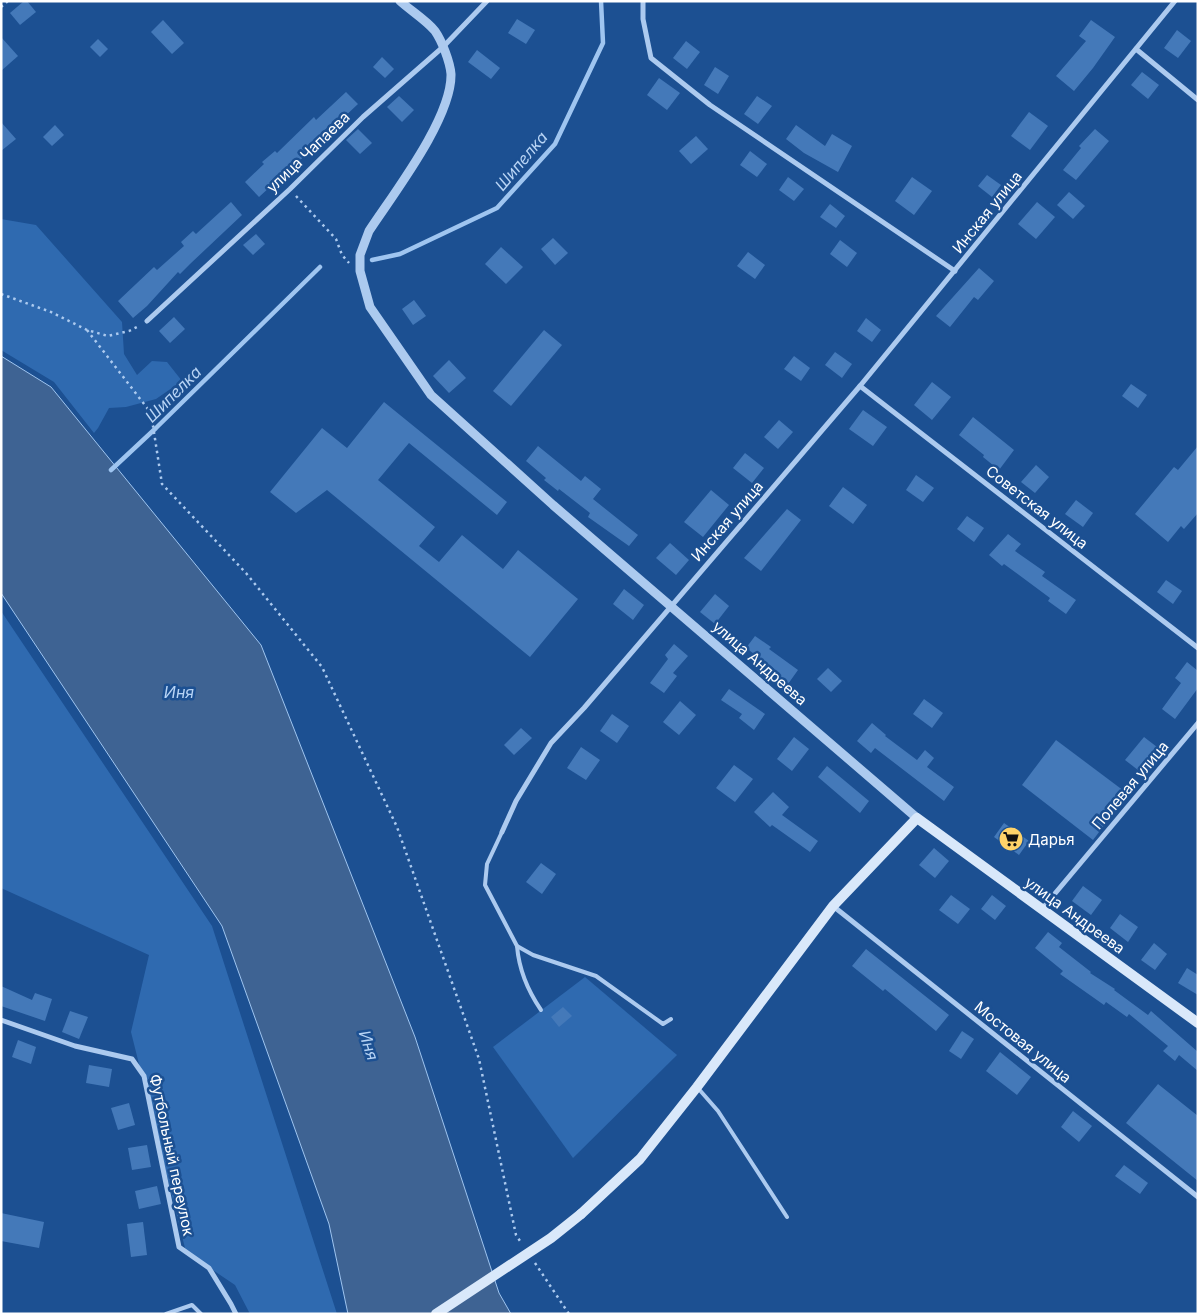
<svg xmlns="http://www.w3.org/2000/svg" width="1199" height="1315" font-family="Inter,sans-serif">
<rect width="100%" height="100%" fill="#1c5092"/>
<g fill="#2f6ab0">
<path d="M1 219 36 225 122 322 124 354 137 375 152 361 167 362 182 381 156 399 126 407 109 408 98 428 94 433 54 382 1 350Z"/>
<path d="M1 611 212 926 337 1314H250L235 1285 186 1252 131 1032 149 955 1 888Z"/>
<path d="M585 977 677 1055 573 1158 493 1047Z"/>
</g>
<path fill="#3e6393" stroke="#9fc5f0" d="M1 356 51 387 261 645 415 1037 499 1293 511 1314H348L329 1224 222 926 1 593Z"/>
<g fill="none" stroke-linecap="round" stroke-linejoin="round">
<g stroke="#9fc5f0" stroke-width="4.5">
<path d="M372 260 400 254 497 208 555 144 603 43 601 1"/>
<path d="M111 470 156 428 320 267"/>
</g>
</g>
<g fill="#4479b9">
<path d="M24 1H27L36 12 20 25 10 13Z"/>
<path d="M517 19 535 30 526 44 508 33Z"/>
<path d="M163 20 184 43 172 54 151 32Z"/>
<path d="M1091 20 1115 37 1093 68 1074 91 1056 76 1086 41 1079 36Z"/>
<path d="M1177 30 1191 41 1178 58 1164 48Z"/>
<path d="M1 37 18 56 1 71Z"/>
<path d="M98 39 108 49 100 57 90 47Z"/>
<path d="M686 41 700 52 687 69 673 58Z"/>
<path d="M477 50 500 68 491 79 468 62Z"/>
<path d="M382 57 394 69 385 78 373 67Z"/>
<path d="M715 67 729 76 718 94 704 85Z"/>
<path d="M1142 72 1159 85 1148 99 1131 85Z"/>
<path d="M659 78 680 93 667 110 647 95Z"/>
<path d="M346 92 358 104 342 119 340 116 307 146 311 150 298 162 296 159 270 184 271 186 259 197 245 182 264 164 262 162 275 151 277 153 314 117 316 120Z"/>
<path d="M399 96 414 110 402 122 387 107Z"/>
<path d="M757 96 772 106 758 124 744 114Z"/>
<path d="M1029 112 1048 126 1030 150 1011 136Z"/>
<path d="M1 122 16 139 1 151Z"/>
<path d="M55 125 64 135 52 146 43 137Z"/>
<path d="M796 125 825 146 832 134 852 146 838 172 804 153 786 139Z"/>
<path d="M358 129 372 143 360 154 346 140Z"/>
<path d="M1095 129 1109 141 1076 180 1063 170 1081 148 1079 146Z"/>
<path d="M696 136 708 149 691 164 679 151Z"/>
<path d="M750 151 767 164 757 177 740 165Z"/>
<path d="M987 175 1001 185 992 197 978 186Z"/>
<path d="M788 177 804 189 794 201 779 190Z"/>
<path d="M912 177 932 191 914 215 895 201Z"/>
<path d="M1069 192 1085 206 1073 219 1057 205Z"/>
<path d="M231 202 242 215 190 264 180 274 178 272 147 306 133 318 118 301 154 267 157 270 184 246 181 242 193 231 196 234Z"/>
<path d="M1037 202 1055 217 1036 239 1018 224Z"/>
<path d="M830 204 845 216 836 228 820 217Z"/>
<path d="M256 234 265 244 253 255 243 245Z"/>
<path d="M553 238 568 253 555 265 541 249Z"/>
<path d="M840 240 857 253 847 267 830 254Z"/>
<path d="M501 247 523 267 506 284 485 264Z"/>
<path d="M748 252 765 265 755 279 737 266Z"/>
<path d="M979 268 994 281 978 300 974 297 950 327 936 316Z"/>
<path d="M414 300 426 316 413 325 402 309Z"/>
<path d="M174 317 185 329 170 343 159 331Z"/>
<path d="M866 318 881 330 872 342 857 331Z"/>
<path d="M544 330 562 345 511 406 493 391Z"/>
<path d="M835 352 852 364 842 378 825 365Z"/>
<path d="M794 356 810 368 801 381 784 369Z"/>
<path d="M449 360 466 378 449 393 433 376Z"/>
<path d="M932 382 951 397 932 420 914 405Z"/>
<path d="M1131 384 1147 395 1138 408 1122 396Z"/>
<path d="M384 402 507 502 497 515 409 443 378 480 435 527 419 546 439 562 462 535 503 569 518 550 578 599 530 657 327 490 296 513 270 492 322 428 347 448Z"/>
<path d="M863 410 887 427 873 446 849 429Z"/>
<path d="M973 417 1014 450 999 470 983 457 984 455 959 435Z"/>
<path d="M779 420 793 432 778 449 764 437Z"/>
<path d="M538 446 581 481 585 476 601 489 593 499 638 535 629 546 588 517 590 513 559 489 558 491 544 480 546 478 526 461Z"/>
<path d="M1198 446V513L1184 529 1181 526 1168 542 1135 514 1174 467 1178 470Z"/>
<path d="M745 453 764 468 752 483 733 468Z"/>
<path d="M1036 465 1049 477 1035 493 1021 482Z"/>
<path d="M916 475 934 488 923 502 906 490Z"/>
<path d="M843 487 867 505 853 524 829 506Z"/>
<path d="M711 490 729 505 703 537 684 522Z"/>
<path d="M1076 500 1093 513 1083 527 1065 514Z"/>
<path d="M787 509 801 520 761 571 744 558Z"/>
<path d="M967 516 984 528 974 542 957 529Z"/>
<path d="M1008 534 1021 544 1015 551 1045 572 1042 576 1076 600 1066 614 1048 601 1050 598 1004 564 1002 566 989 555Z"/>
<path d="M670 543 689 560 676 575 656 558Z"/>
<path d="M1166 580 1182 591 1173 604 1157 592Z"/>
<path d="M624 589 644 605 633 620 613 604Z"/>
<path d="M715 594 729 606 715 624 700 612Z"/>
<path d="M755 636 771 647 769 649 798 670 788 684 771 672 773 668 746 648Z"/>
<path d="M674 644 688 656 673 673 677 676 664 693 650 683 668 659 665 655Z"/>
<path d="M1187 662 1198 671V688L1175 719 1162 709 1181 683 1175 678Z"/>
<path d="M828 668 842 681 831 692 817 679Z"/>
<path d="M729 689 765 714 754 730 739 718 742 714 721 700Z"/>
<path d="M924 699 943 713 932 728 913 714Z"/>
<path d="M680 701 696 715 679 735 663 722Z"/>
<path d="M612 714 629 726 617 743 600 731Z"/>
<path d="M872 723 886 735 885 736 917 760 925 750 934 758 927 767 954 787 944 801 875 748 871 753 857 741Z"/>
<path d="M521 728 532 738 514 755 504 745Z"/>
<path d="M794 737 809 749 792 771 777 759Z"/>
<path d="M1144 737 1157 747 1138 770 1125 760Z"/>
<path d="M1056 740 1128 794 1093 840 1022 785Z"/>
<path d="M581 747 600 760 586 780 567 768Z"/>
<path d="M734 765 753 779 735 802 716 788Z"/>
<path d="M827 766 869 801 860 813 818 777Z"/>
<path d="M773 792 789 807 782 815 818 841 810 852 772 825 770 827 754 812Z"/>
<path d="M1004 823 1029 841 1019 855 994 837Z"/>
<path d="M934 848 949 861 935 878 919 865Z"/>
<path d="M541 863 556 874 542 894 526 882Z"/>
<path d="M1083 886 1102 900 1091 915 1072 901Z"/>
<path d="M951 895 970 909 958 924 939 910Z"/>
<path d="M992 895 1006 906 995 920 981 909Z"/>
<path d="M1120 914 1138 927 1128 942 1110 928Z"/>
<path d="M1048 932 1062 943 1059 947 1091 972 1090 973 1115 989 1114 990 1148 1015 1151 1011 1198 1052V1071L1179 1055 1175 1061 1163 1051 1168 1046 1129 1014 1127 1017 1106 1002 1104 1005 1060 974 1063 971 1035 948Z"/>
<path d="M1154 943 1167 954 1155 970 1141 960Z"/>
<path d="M866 949 949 1015 936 1031 885 989 883 991 852 966Z"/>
<path d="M1187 968 1198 975V995L1178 983Z"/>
<path d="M1 986 32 1000 35 993 52 999 45 1021 1 1006Z"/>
<path d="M563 1007 572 1016 559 1027 551 1017Z"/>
<path d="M70 1011 88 1017 79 1039 62 1032Z"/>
<path d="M962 1031 974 1039 961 1059 949 1051Z"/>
<path d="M18 1040 36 1047 31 1064 12 1057Z"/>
<path d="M1000 1052 1031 1077 1017 1095 986 1071Z"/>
<path d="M89 1065 112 1069 109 1087 86 1083Z"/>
<path d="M1158 1084 1198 1116V1181L1126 1123Z"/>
<path d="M129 1103 135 1125 118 1130 111 1108Z"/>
<path d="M1073 1111 1092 1126 1079 1142 1061 1127Z"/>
<path d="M147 1145 151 1167 132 1170 128 1148Z"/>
<path d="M1124 1165 1148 1183 1140 1194 1115 1176Z"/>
<path d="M157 1186 161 1204 139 1209 135 1191Z"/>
<path d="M1 1213 44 1222 39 1248 1 1241Z"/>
<path d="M143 1222 147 1255 131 1257 127 1224Z"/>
</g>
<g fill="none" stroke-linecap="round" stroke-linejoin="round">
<g stroke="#accaef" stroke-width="2.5" stroke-dasharray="2.5 4" stroke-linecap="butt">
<path d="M1 7 8 1"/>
<path d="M296 196 336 239 342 255 349 263"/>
<path d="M1 294 51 312 87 330 108 336 129 331 139 326"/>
<path d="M87 330 151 413 162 484 246 573 322 667 397 827 479 1059 516 1235 522 1244"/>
<path d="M535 1263 569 1314"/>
</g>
<g stroke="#accaef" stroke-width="4">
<path d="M502 832 487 864 485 885 517 946 533 955 596 976 663 1024 671 1019"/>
<path d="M517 946C519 970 528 991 541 1010"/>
<path d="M697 1087 718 1111 787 1217"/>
<path d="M166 1314 192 1305 201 1314"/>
</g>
<g stroke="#accaef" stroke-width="5">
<path d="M643 1V19L651 58 710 105 955 271"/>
<path d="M1136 49 1198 100"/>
<path d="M147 321 290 189 363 117 443 47 487 1"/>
<path d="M860 386 1198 648"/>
<path d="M502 832 516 801 551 743 584 708 860 386 1175 1"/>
<path d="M833 906 1198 1197"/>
<path d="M1042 909 1198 723"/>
<path d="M1 1020 75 1046 132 1059 144 1076 179 1247 209 1268 231 1304 236 1314"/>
</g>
<path stroke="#accaef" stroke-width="9" d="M400 1C411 11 426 20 435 31 442 41 450 62 451 74 452 118 394 193 369 231L360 255V271L370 307 431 395 553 505 917 818"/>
<path stroke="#d9e8fa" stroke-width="10" d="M581 1214 640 1159 697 1087 833 906 917 818 1198 1023"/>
<path stroke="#d9e8fa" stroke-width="10" d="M436 1314 551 1238 581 1214"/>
</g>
<defs>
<symbol id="supermarket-disc" viewBox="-11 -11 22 22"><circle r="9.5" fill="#ffd369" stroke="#1c5092"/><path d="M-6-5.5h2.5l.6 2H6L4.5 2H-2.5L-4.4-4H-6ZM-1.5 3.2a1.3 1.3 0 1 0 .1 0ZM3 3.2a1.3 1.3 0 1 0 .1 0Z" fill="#111"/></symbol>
</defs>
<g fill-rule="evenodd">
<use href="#supermarket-disc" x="997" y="825" width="28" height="28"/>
</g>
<g text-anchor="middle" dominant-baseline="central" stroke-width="5" stroke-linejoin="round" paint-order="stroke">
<g font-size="15" fill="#fff" stroke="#1c5092">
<text transform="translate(308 152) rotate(-44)">улица Чапаева</text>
<text transform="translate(987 212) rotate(-51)">Инская улица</text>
<text transform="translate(1037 507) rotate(38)">Советская улица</text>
<text transform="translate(727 521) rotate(-49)">Инская улица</text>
<text transform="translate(760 663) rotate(41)">улица Андреева</text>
<text transform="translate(1130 785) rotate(-50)">Полевая улица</text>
<text transform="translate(1075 915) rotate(36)">улица Андреева</text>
<text transform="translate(1023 1042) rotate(39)">Мостовая улица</text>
<text transform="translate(172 1155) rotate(78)">Футбольный переулок</text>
</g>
<g font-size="15" fill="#fff" stroke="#1c5092" text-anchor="start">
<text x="1028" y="839">Дарья</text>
</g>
<g font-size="16" font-style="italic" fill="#b8d4f5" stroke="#1c5092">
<text transform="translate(521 161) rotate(-50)">Шипелка</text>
<text transform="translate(173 394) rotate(-45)">Шипелка</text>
<text x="179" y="692">Иня</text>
<text transform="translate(369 1045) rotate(72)">Иня</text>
</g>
</g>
<rect width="1199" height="1315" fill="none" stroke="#ffffff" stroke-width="5"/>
</svg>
